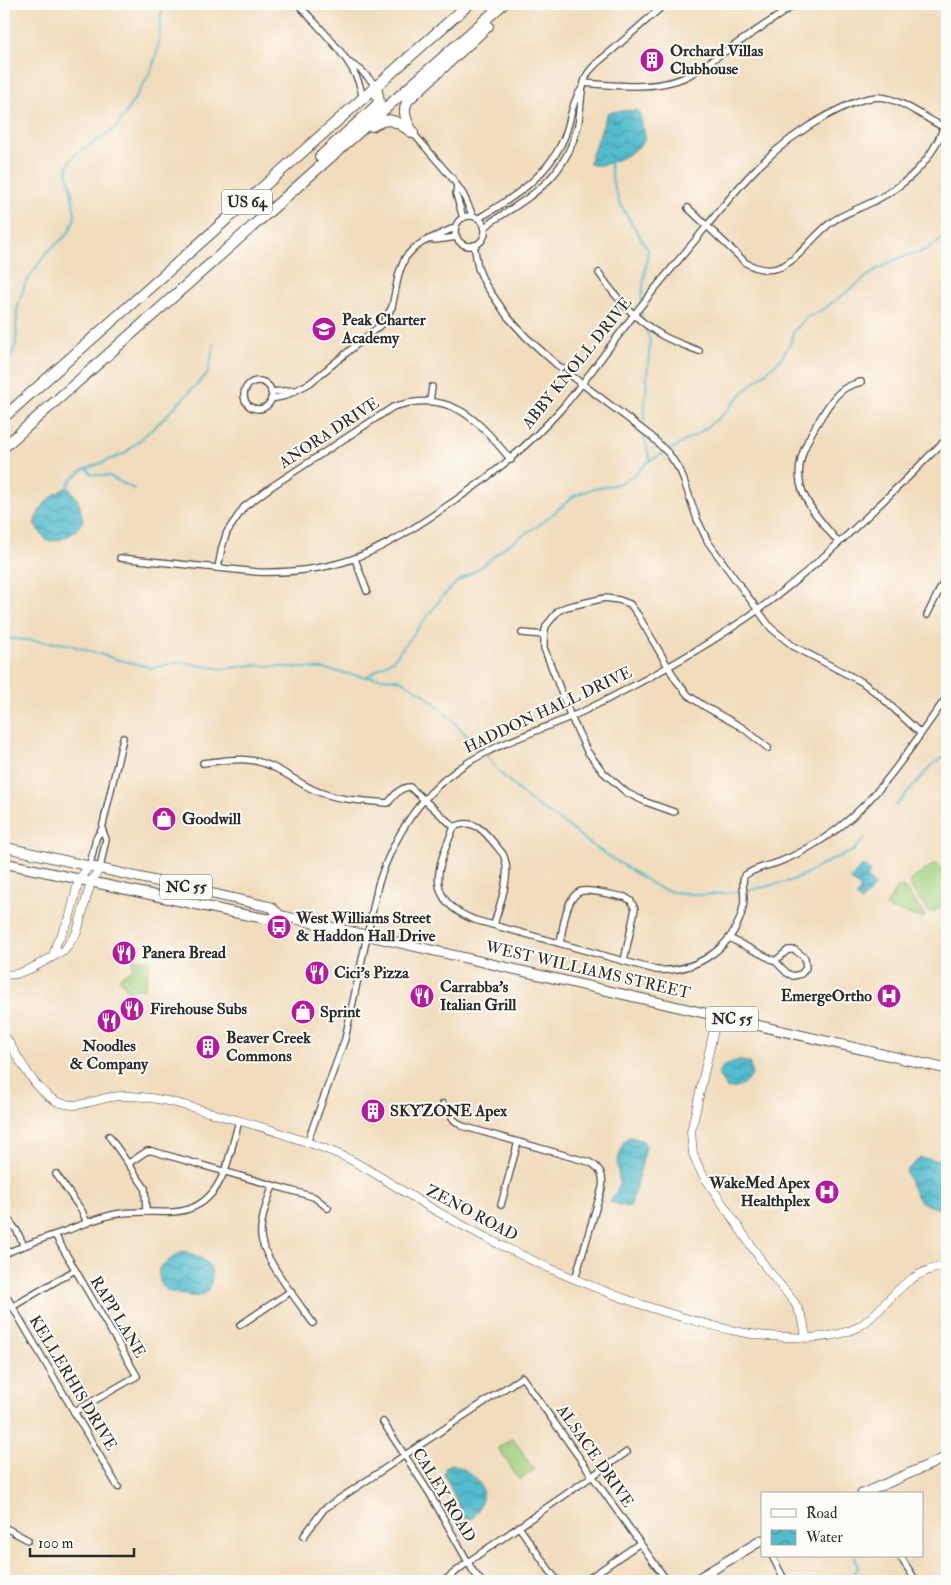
<svg xmlns="http://www.w3.org/2000/svg" width="951" height="1585" font-family="'IM FELL Double Pica',serif">
<defs>
<pattern id="grass-dots" width="8" height="8" patternUnits="userSpaceOnUse" patternTransform="scale(1.25)"><rect width="8" height="8" fill="#9fce7c"/><path d="M2 2h.1M6 6h.1" fill="none" stroke="#89b16b" stroke-width="1.8" stroke-linecap="round"/></pattern>
<pattern id="park-tufts" width="24" height="20" patternUnits="userSpaceOnUse" patternTransform="scale(1.25)"><rect width="24" height="20" fill="#9fce7c"/><path d="M3 7l-1-3M5 7V3M7 7l1-3M15 17l-1-3M17 17v-4M19 17l1-3" fill="none" stroke="#89b16b"/></pattern>
<pattern id="water-waves" width="16" height="10" patternUnits="userSpaceOnUse" patternTransform="scale(1.25)"><rect width="16" height="10" fill="#52bcce"/><path d="M0 5q4-4 8 0t8 0" fill="none" stroke="#4499a7"/></pattern>
</defs>
<rect width="100%" height="100%" fill="#fdfcf7"/>
<filter id="ink" filterUnits="userSpaceOnUse"><feTurbulence type="fractalNoise" baseFrequency=".02" numOctaves="2"/><feDisplacementMap in="SourceGraphic" scale="10" xChannelSelector="R" yChannelSelector="G"/><feConvolveMatrix kernelMatrix="1 2 1 2 8 2 1 2 1" color-interpolation-filters="sRGB"/></filter>
<filter id="wash" filterUnits="userSpaceOnUse"><feTurbulence type="fractalNoise" baseFrequency=".0096" numOctaves="4" result="noise"/><feDisplacementMap in="SourceGraphic" scale="20" xChannelSelector="R" yChannelSelector="G"/><feGaussianBlur stdDeviation="1.12" result="paint"/><feColorMatrix in="noise" values="0 0 0 0 0 0 0 0 0 0 0 0 0 0 0 0 0 1.4 0 .05"/><feComposite in="paint" operator="in"/></filter>
<g filter="url(#wash)">
<rect width="100%" height="100%" fill="#f1dcbc"/>
<path fill="url(#grass-dots)" stroke="#657c54" d="M135 958 150 961 144 989 127 990 119 978 132 969Z"/>
<path fill="url(#park-tufts)" stroke="#657c54" d="M900 886 904 888 925 915 923 918 889 909 886 906 896 888Z"/>
<g fill="#9fce7c" stroke="#657c54">
<path d="M934 864H938L947 876V902L933 912H929L910 886V881Z"/>
<path d="M513 1438 534 1470 519 1480 498 1448Z"/>
</g>
<g fill="url(#water-waves)" stroke="#3e747c">
<path d="M637 110C641 114 641 119 642 125 644 130 646 135 644 140 639 152 599 172 589 163L607 114 610 112Z"/>
<path d="M67 487C78 495 81 509 83 521 74 534 64 541 47 541L34 524C39 506 51 495 67 487Z"/>
<path d="M863 865 870 871 867 878 875 886 861 902 856 897 861 889 850 879Z"/>
<path d="M739 1060 750 1063 752 1076C744 1084 738 1091 726 1088L718 1074C722 1064 729 1063 739 1060Z"/>
<path d="M631 1137 643 1141 646 1147 631 1206 627 1207 610 1202 620 1184 617 1164 624 1141 627 1138Z"/>
<path d="M920 1158 947 1161V1211C915 1203 917 1201 906 1171Z"/>
<path d="M184 1251C200 1256 216 1264 211 1282 209 1287 208 1292 203 1295 196 1299 168 1294 163 1287 159 1281 158 1274 159 1268L180 1252Z"/>
<path d="M452 1464C469 1470 490 1484 480 1505 478 1510 475 1515 472 1519L465 1518 444 1474 446 1467Z"/>
</g>
<g fill="none" stroke-linecap="round" stroke-linejoin="round">
<g stroke="#52bcce" stroke-width="2">
<path d="M610 162 613 184 620 204 648 250 641 303"/>
<path d="M641 310 643 320"/>
<path d="M4 369 8 364 16 344 17 310 25 284 46 253 68 234 74 220 75 213 70 182 67 174 68 165 75 155 117 127 140 90 152 69 158 48 162 4"/>
<path d="M643 428 650 341 644 325"/>
<path d="M643 433 650 460"/>
<path d="M88 469 91 474 109 476 134 489"/>
<path d="M67 487 73 478 83 470 124 454 159 423 208 373 214 344"/>
<path d="M4 638 67 644 116 659 153 668 179 662 223 669 253 665 323 669 365 677 396 679 402 681 421 692 442 710 483 752"/>
<path d="M366 677 394 659 443 596 457 582 481 567 506 546 542 523 574 496 589 490 618 484 634 475 650 460 663 454 699 433 724 414 743 392 781 359 790 344 794 331 807 317 824 309 876 270 901 257 921 252 947 237"/>
<path d="M486 755 500 773 529 800 565 824 596 848 657 887 672 892 703 895 741 892"/>
<path d="M896 806 932 765 943 757 947 759"/>
<path d="M746 891 790 881 800 877 833 859 853 851 865 838"/>
<path d="M847 1581 858 1568 855 1556"/>
</g>
</g>
</g>
<g filter="url(#ink)">
<g fill="none" stroke-linecap="round" stroke-linejoin="round">
<defs>
<g id="minor">
<path d="M298 4C319 28 362 67 362 99"/>
<path d="M350 63 361 70 376 86"/>
<path d="M584 83C617 86 664 91 693 73L796 4"/>
<path d="M413 133 452 178 463 194 473 216"/>
<path d="M457 186 456 194 463 218"/>
<path d="M688 208 746 263C788 286 803 242 833 221 847 212 864 207 878 199 901 187 924 168 936 144 941 136 944 125 947 116"/>
<circle cx="470" cy="231" r="15"/>
<path d="M479 218C513 198 548 176 564 138 571 121 571 103 582 88"/>
<path d="M485 228 491 222C533 195 565 178 578 125 582 108 579 89 588 73 595 63 607 55 616 47 632 33 649 18 665 4"/>
<path d="M429 239 435 240 457 237"/>
<path d="M474 245 478 268 485 284 507 316 526 337 556 364 651 436 669 454 681 472 697 519 708 542 771 628 793 646 862 682 879 695 920 733"/>
<path d="M599 273C615 297 637 321 663 336 674 342 687 346 699 351"/>
<circle cx="258" cy="395" r="14"/>
<path d="M271 392 294 390"/>
<path d="M271 399 285 396 310 383 383 323 392 307 399 273 405 258 413 249 423 242 456 227"/>
<path d="M430 401 432 387"/>
<path d="M839 543C801 498 783 479 818 422 825 411 834 394 847 387 851 385 857 383 861 382"/>
<path d="M120 558 257 572C335 574 374 555 438 512 485 481 525 450 563 407 588 378 610 346 633 316 654 289 676 263 698 237 737 188 769 147 826 116 841 108 862 97 879 97 899 98 925 118 943 127"/>
<path d="M355 559 367 591"/>
<path d="M218 568 222 547 227 532 244 507 271 487 393 407C451 388 477 419 511 460"/>
<path d="M927 615 947 575"/>
<path d="M522 633 544 635"/>
<path d="M203 763C228 760 251 755 275 768 287 774 299 783 312 789 334 800 364 801 388 803 394 796 400 787 410 787L454 827C437 868 423 900 475 920L656 970C696 973 735 947 743 907 746 896 741 885 744 876 754 868 768 866 779 862 795 856 809 848 823 839 877 805 910 747 947 697"/>
<path d="M674 812 646 802 627 793 603 772 587 751 571 717 544 648V635L546 626 558 611 566 607 605 598 619 600 630 604 638 615 676 680 688 695 704 706 743 728 768 748"/>
<path d="M454 827C477 815 489 838 503 854 513 874 499 905 494 925"/>
<path d="M90 865 96 838 102 829 123 738"/>
<path d="M100 868 106 839 102 829"/>
<path d="M729 938 775 961 787 973 793 976 801 974 806 968 805 958 795 950H788L775 961"/>
<path d="M560 943C563 929 566 894 582 891 593 889 614 896 625 897L631 901 635 909 624 961"/>
<path d="M443 1104 454 1120 462 1126 589 1162C601 1168 604 1176 602 1188L575 1279"/>
<path d="M109 1136 145 1188 146 1212"/>
<path d="M307 1143 345 1039 378 885C397 826 430 780 487 752 518 736 552 726 584 711 641 683 696 653 748 617 804 578 852 531 901 484 917 469 931 453 947 439"/>
<path d="M129 1163 147 1151H152L314 1197 328 1208"/>
<path d="M56 1174 82 1211 87 1223"/>
<path d="M273 1186C267 1201 260 1220 261 1236 263 1258 299 1303 313 1323"/>
<path d="M501 1205 518 1142"/>
<path d="M4 1213 17 1231 24 1246"/>
<path d="M55 1235 137 1376 74 1412"/>
<path d="M4 1254C25 1245 47 1237 68 1230 84 1224 99 1217 116 1214 134 1210 154 1213 173 1212 223 1209 228 1159 239 1121"/>
<path d="M4 1292 118 1487"/>
<path d="M12 1307 75 1270"/>
<path d="M240 1325 291 1291"/>
<path d="M383 1422 430 1494 473 1571 481 1581"/>
<path d="M4 1527 28 1540"/>
<path d="M519 1527 557 1581"/>
<path d="M304 1536 324 1509 522 1377 667 1581"/>
<path d="M772 1556 785 1581"/>
<path d="M900 1556 916 1581"/>
<path d="M444 1581 468 1562 627 1452"/>
<path d="M585 1581 640 1543"/>
</g>
<g id="tertiary">
<path d="M53 956 57 942 69 920 79 879 90 865"/>
<path d="M4 975 16 974 30 969 64 951 77 932 91 882 100 868"/>
<path d="M717 1016 691 1132 693 1154 701 1172 767 1269 795 1303 803 1320 806 1337"/>
<path d="M4 1034C16 1054 34 1089 54 1100 78 1113 98 1096 121 1096 154 1095 187 1106 219 1115 239 1121 260 1126 280 1133 303 1141 327 1148 349 1159 380 1175 409 1196 440 1213 519 1257 604 1296 692 1320 718 1327 743 1334 769 1336 798 1338 831 1341 858 1327 879 1315 892 1291 913 1278 923 1271 935 1268 947 1265"/>
</g>
<g id="secondary">
<path d="M862 1494 947 1457"/>
<path d="M694 1581 762 1540"/>
</g>
<g id="primary">
<path d="M4 847 271 907 280 915"/>
<path d="M4 863 231 912 268 919 283 916 947 1069"/>
</g>
<g id="trunk">
<path d="M372 126C389 116 395 120 410 131"/>
<path d="M413 133C407 122 401 112 408 100L488 26"/>
<path d="M320 157 375 107 379 102 376 86"/>
<path d="M4 417 469 4"/>
<path d="M4 447 503 4"/>
</g>
</defs>
<use href="#minor" stroke="#494641" stroke-width="8"/>
<use href="#tertiary" stroke="#494641" stroke-width="9"/>
<use href="#secondary" stroke="#494641" stroke-width="11"/>
<use href="#primary" stroke="#494641" stroke-width="11"/>
<use href="#trunk" stroke="#494641" stroke-width="12"/>
<use href="#minor" stroke="#fff" stroke-width="5.5"/>
<use href="#tertiary" stroke="#fff" stroke-width="8"/>
<use href="#secondary" stroke="#fff" stroke-width="9"/>
<use href="#primary" stroke="#fff" stroke-width="9"/>
<use href="#trunk" stroke="#fff" stroke-width="10"/>
</g>
</g>
<defs>
<symbol id="building-disc" viewBox="-11 -11 22 22"><circle r="9.5" fill="#b5179e" stroke="#fdfcf7"/><path d="M-4-6H4V6H1V3H-1V6H-4ZM-2.5-4.3h1.7v1.8h-1.7ZM.8-4.3h1.7v1.8H.8ZM-2.5-1h1.7V.8h-1.7ZM.8-1h1.7V.8H.8Z" fill="#fff"/></symbol>
<symbol id="school-disc" viewBox="-11 -11 22 22"><circle r="9.5" fill="#b5179e" stroke="#fdfcf7"/><path d="M0-5L7-2L0 1L-7-2ZM-4 1L0 2.5L4 1V4Q0 6-4 4Z" fill="#fff"/></symbol>
<symbol id="shop-disc" viewBox="-11 -11 22 22"><circle r="9.5" fill="#b5179e" stroke="#fdfcf7"/><path d="M-5-2.5h2.3a2.7 3.5 0 0 1 5.4 0H5L5.5 6h-11ZM-1.5-2.5h3a1.5 2.3 0 0 0-3 0Z" fill="#fff"/></symbol>
<symbol id="bus-disc" viewBox="-11 -11 22 22"><circle r="9.5" fill="#b5179e" stroke="#fdfcf7"/><path d="M-5-6H5V4H4V6H2V4H-2V6H-4V4H-5ZM-3.5-4V0h7V-4ZM-3.5 1.2v1.5H-2V1.2ZM2 1.2v1.5H3.5V1.2Z" fill="#fff"/></symbol>
<symbol id="restaurant-disc" viewBox="-11 -11 22 22"><circle r="9.5" fill="#b5179e" stroke="#fdfcf7"/><path d="M-5-6h1v4h1v-4h1v4h1v-4h1v5L-1.5 .5V6h-2V.5L-5-1ZM5-6V6H3V1.5H1.5Q1.5-4 5-6Z" fill="#fff"/></symbol>
<symbol id="hospital-disc" viewBox="-11 -11 22 22"><circle r="9.5" fill="#b5179e" stroke="#fdfcf7"/><path d="M-5-5h3v3.5h4V-5h3V5h-3V1.5h-4V5h-3Z" fill="#fff"/></symbol>
</defs>
<g fill-rule="evenodd">
<use href="#building-disc" x="638" y="46" width="28" height="28"/>
<use href="#school-disc" x="310" y="315" width="28" height="28"/>
<use href="#shop-disc" x="150" y="805" width="28" height="28"/>
<use href="#bus-disc" x="265" y="913" width="28" height="28"/>
<use href="#restaurant-disc" x="110" y="939" width="28" height="28"/>
<use href="#restaurant-disc" x="303" y="959" width="28" height="28"/>
<use href="#restaurant-disc" x="408" y="982" width="28" height="28"/>
<use href="#hospital-disc" x="875" y="982" width="28" height="28"/>
<use href="#restaurant-disc" x="118" y="995" width="28" height="28"/>
<use href="#shop-disc" x="289" y="998" width="28" height="28"/>
<use href="#restaurant-disc" x="95" y="1007" width="28" height="28"/>
<use href="#building-disc" x="194" y="1033" width="28" height="28"/>
<use href="#building-disc" x="359" y="1097" width="28" height="28"/>
<use href="#hospital-disc" x="813" y="1178" width="28" height="28"/>
</g>
<g text-anchor="middle" dominant-baseline="central" stroke-width="4" stroke-linejoin="round" paint-order="stroke">
<g fill="#fdfcf7" stroke="#6a6a68" stroke-width="1">
<rect x="222" y="189.5" width="50" height="25" rx="4"/>
<rect x="160" y="874.5" width="52" height="25" rx="4"/>
<rect x="706" y="1006.5" width="52" height="25" rx="4"/>
</g>
<g font-size="15" font-weight="bold" fill="#2b2b2b">
<text x="247" y="202">US 64</text>
<text x="186" y="887">NC 55</text>
<text x="732" y="1019">NC 55</text>
</g>
<g font-size="16" font-weight="bold" fill="#2b2b2b" stroke="#fdfcf7" text-anchor="start">
<text x="670" y="51">Orchard Villas<tspan x="670" dy="18">Clubhouse</tspan></text>
<text x="342" y="320">Peak Charter<tspan x="342" dy="18">Academy</tspan></text>
<text x="182" y="819">Goodwill</text>
<text x="296" y="918">West Williams Street<tspan x="296" dy="18">&amp; Haddon Hall Drive</tspan></text>
<text x="142" y="953">Panera Bread</text>
<text x="334" y="973">Cici's Pizza</text>
<text x="440" y="987">Carrabba's<tspan x="440" dy="18">Italian Grill</tspan></text>
<text x="872" y="996" text-anchor="end">EmergeOrtho</text>
<text x="150" y="1009">Firehouse Subs</text>
<text x="320" y="1012">Sprint</text>
<text x="226" y="1038">Beaver Creek<tspan x="226" dy="18">Commons</tspan></text>
<text x="109" y="1046" text-anchor="middle">Noodles<tspan x="109" dy="18">&amp; Company</tspan></text>
<text x="390" y="1111">SKYZONE Apex</text>
<text x="810" y="1183" text-anchor="end">WakeMed Apex<tspan x="810" dy="18">Healthplex</tspan></text>
</g>
<g font-size="16" fill="#2b2b2b" stroke="#fdfcf7">
<text transform="translate(577 363) rotate(-51)">ABBY KNOLL DRIVE</text>
<text transform="translate(329 433) rotate(-33)">ANORA DRIVE</text>
<text transform="translate(548 710) rotate(-25)">HADDON HALL DRIVE</text>
<text transform="translate(588 970) rotate(13)">WEST WILLIAMS STREET</text>
<text transform="translate(472 1213) rotate(28)">ZENO ROAD</text>
<text transform="translate(118 1317) rotate(59)">RAPP LANE</text>
<text transform="translate(73 1383) rotate(59)">KELLERHIS DRIVE</text>
<text transform="translate(595 1456) rotate(55)">ALSACE DRIVE</text>
<text transform="translate(444 1495) rotate(59)">CALEY ROAD</text>
</g>
</g>
<rect width="951" height="1585" fill="none" stroke="#fdfcf7" stroke-width="20"/>
<rect x="761" y="1492" width="162" height="65" fill="#fdfcf7" stroke="#a9a8a5"/>
<rect x="771" y="1509" width="25" height="8" fill="#ffffff" stroke="#a9a8a5"/>
<text x="806" y="1518" font-size="15" fill="#2b2b2b">Road</text>
<rect x="771" y="1530" width="25" height="15" fill="url(#water-waves)" stroke="#a9a8a5"/>
<text x="806" y="1542" font-size="15" fill="#2b2b2b">Water</text>
<path d="M30 1548v8h104v-8" fill="none" stroke="#2b2b2b" stroke-width="2.5"/>
<text x="38" y="1548" font-size="15" fill="#2b2b2b" stroke="#fdfcf7" stroke-width="4" paint-order="stroke">100 m</text>
</svg>
